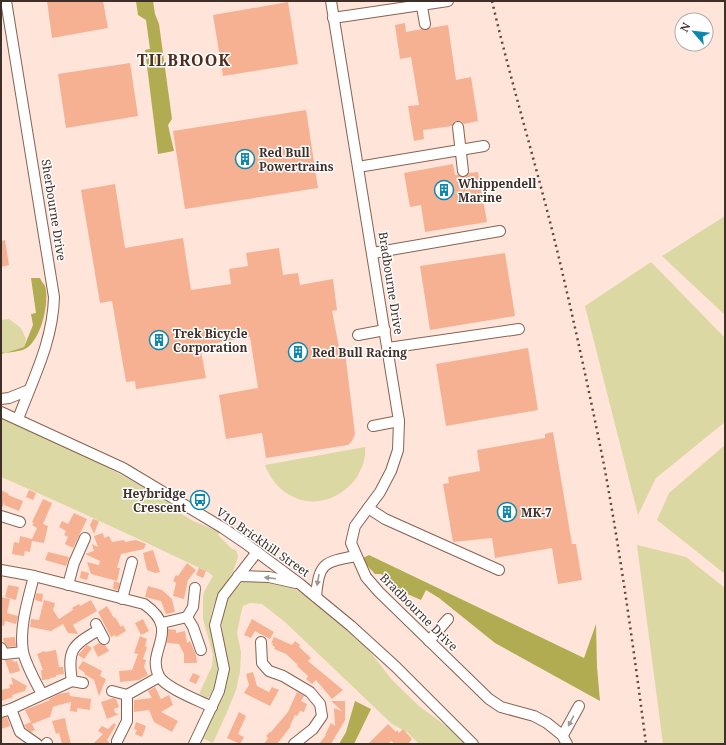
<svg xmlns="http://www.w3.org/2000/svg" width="726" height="745" font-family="'Noto Serif',serif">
<rect width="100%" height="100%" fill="#ffe4d9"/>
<g fill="#dbd8a3">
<path d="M725 216V315L662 256Z"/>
<path d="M651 262 725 338V422L656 478 638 515 585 306Z"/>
<path d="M9 319 21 328 26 339 24 347 5 353 1 352V320Z"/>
<path d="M1 418 92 459 165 499 180 513 193 521 220 532 218 535 232 549 236 550 238 556C237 561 235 566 233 571 224 589 211 602 210 624 210 636 216 646 217 657 218 670 218 690 207 698L199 694 212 666 213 655 203 619V597L204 592 213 576 208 572C139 539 71 507 1 477Z"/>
<path d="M725 445V574L657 520 669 493Z"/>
<path d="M365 447C366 455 364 464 360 471 357 478 353 483 347 488 317 514 278 500 265 465Z"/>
<path d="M637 545 686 557 725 588V744H663Z"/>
<path d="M245 581 282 582 295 589 331 614 367 648 393 681 419 706 457 734 466 744H419L407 732 392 724 285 622 262 604 250 603 243 606 241 613 237 633 241 652 240 671 236 690 227 712 213 743 202 738C210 720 224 698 227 679 229 671 226 660 225 652 220 625 218 597 245 581Z"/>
</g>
<g fill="#b1ac51">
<path d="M136 1H153L155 14 159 24 172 119 168 125 174 151 158 154 145 50 150 49 146 20 138 15Z"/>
<path d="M31 278H40C41 281 44 284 45 286 50 302 41 341 25 349 19 352 8 352 1 354V352L5 353 24 347 33 325 31 314 36 313Z"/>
<path d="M369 555 584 658 596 624 597 667 600 701 495 643 439 598 426 590 421 600 398 590 381 574H375L361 559Z"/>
<path d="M355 701 371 709 354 744H339L346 732Z"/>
</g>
<g fill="#f5b192">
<path d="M47 1H103L108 28 52 38Z"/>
<path d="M288 2 298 64 223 76 213 15Z"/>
<path d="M405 23 406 32 422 29 426 30 430 28 448 25 456 80 471 77 478 121 464 124 461 121H457L454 122 452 126 423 130 424 139 414 141 408 106 419 105 411 57 400 59 395 25Z"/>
<path d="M130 63 138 116 66 128 58 74Z"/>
<path d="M306 110 318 188 185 209 173 131Z"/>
<path d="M453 164 455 175H458L464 177 469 173 478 172 487 222 425 232 421 205 410 207 404 173Z"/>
<path d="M115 184 125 248 183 238 191 290 231 284 229 269 248 266 246 253 279 248 283 275 298 273 300 285 333 279 337 310 332 311 339 347 345 352 355 434 352 441 348 445 266 458 262 433 226 439 219 395 258 388 250 337 200 346 206 378 136 389 135 381 126 382 112 301 100 303 81 190Z"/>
<path d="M5 240 9 265 1 267V241Z"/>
<path d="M505 253 515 316 430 330 420 266Z"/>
<path d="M528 348 538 410 446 426 436 364Z"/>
<path d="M553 432 572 544H576L582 580 558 584 552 548 495 558 492 538 453 542 443 484 449 483 448 477 480 471 477 450 545 438V434Z"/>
<path d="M1 490 9 494 8 495 23 501 19 511 4 505 5 501 1 510Z"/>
<path d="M29 490 36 493 33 500 26 497Z"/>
<path d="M43 499 52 503 43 524 48 526 44 543 32 541 30 552 25 551 24 556 12 554 14 542 19 543 20 536 32 539 37 528 32 525 34 523 32 522Z"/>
<path d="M74 513 87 519 73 548 65 544 68 537 64 535 66 531 59 527 62 521 68 524Z"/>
<path d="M93 519 99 521 94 534 90 525Z"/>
<path d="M103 533 104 538 109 536 112 542 124 540 125 542 136 540 146 544 144 549 121 554 117 568H120L117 581 91 574 87 562 99 565 100 561 85 554 94 551 92 544 98 547 94 536Z"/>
<path d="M153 550 160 572 155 573 147 570 143 553Z"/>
<path d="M48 552 69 557 66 566 45 560Z"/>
<path d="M187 563 196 570 188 580 184 599 173 596 176 583 173 581 176 575 178 576Z"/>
<path d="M199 568 206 571 203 578 196 575Z"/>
<path d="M81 571 89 573 87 580 80 578Z"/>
<path d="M114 581 120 583 118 590 113 589Z"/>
<path d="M8 585 19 587 16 600 5 597Z"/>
<path d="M148 586 162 590 172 599 175 612 166 614 161 601 145 597Z"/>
<path d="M36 593 43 594 42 602 35 600Z"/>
<path d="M1 597 10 599 7 613 18 616 16 624 5 621 4 626 1 625Z"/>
<path d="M44 600 55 603 53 610 59 619 73 610 72 608 79 604 80 606 91 600 97 611 73 625 78 634 68 633 63 624 51 631 30 627 31 619 39 620Z"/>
<path d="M107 606 114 618 115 617 121 627 123 625 126 631 116 637 115 635 111 637 98 612Z"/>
<path d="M143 619 149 631 141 635 135 623Z"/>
<path d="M252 619 274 632 270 639 255 631 251 638 244 635Z"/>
<path d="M168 629 176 630V633L185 631 187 643 190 641 196 655 197 663H184V654L179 644 167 643Z"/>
<path d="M140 636 147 639 145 646 147 647 143 659 146 660 144 667 148 675 139 680 120 682 119 671 132 670 138 654 134 653Z"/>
<path d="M15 637 16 646 8 647 4 642 3 638Z"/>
<path d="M274 637 292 645 295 641 300 645 299 647 311 658 308 661 343 690 332 699 316 680 312 684 306 679 308 676 297 666 298 665 286 654 274 649 275 647 272 645 273 643H271Z"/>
<path d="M99 643 105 645 109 651 98 657 93 647Z"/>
<path d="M87 645 92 648 84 659 78 655Z"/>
<path d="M56 650 59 667H63L64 674 56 675V677L50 678 51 679 42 680 41 670H43L37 654 44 651 45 652Z"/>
<path d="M5 660H13L14 662 17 661 20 671 10 674Z"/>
<path d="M83 661 102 671 100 676 106 679 99 696 94 680 84 674 85 673 78 668Z"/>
<path d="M253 672 257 686 269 692 272 687 279 690 270 706 244 693 249 685 246 674Z"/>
<path d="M193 673 200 676 196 684 189 681Z"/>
<path d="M11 677 27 686 25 691 12 695 13 697 1 701V690L10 688 9 685 13 684Z"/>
<path d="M155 687 161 699 169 695 173 705 161 712 178 721 172 732 154 722 149 710 134 712V700L152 698 148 691Z"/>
<path d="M69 692 70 696 91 699 90 710 77 708V712L70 711 71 702 59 705 53 707 50 717 32 724 35 730 31 732 26 728 24 725 31 722 25 710 50 700 49 699 59 694Z"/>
<path d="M297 692 304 696 301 701 307 704 304 712 300 711 297 716 295 715 290 726H291L277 744H264L268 738 266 736 270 732H271L288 712Z"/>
<path d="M113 698 116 699 119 707 114 709 115 713 119 714 107 719 101 702Z"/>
<path d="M331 701H345V720L331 744H319L326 735H325L331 723 335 726 334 708 342 711Z"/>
<path d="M239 712 246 716 238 734 244 737 240 744 227 738Z"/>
<path d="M7 717 10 726 1 729V718Z"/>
<path d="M65 718 67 729 71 744H62L59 733 56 734 52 721Z"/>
<path d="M136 722 146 726 142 737 135 734 137 730 134 729Z"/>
<path d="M114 723 116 725 107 740 110 744H93L103 734 98 731 102 726 108 729Z"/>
<path d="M388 724 396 732 397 730 399 733 403 729 412 739 408 744H395L391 741 388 744H368Z"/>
</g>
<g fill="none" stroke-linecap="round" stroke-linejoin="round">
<defs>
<g id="minor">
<path d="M6 1 54 297C53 341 33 379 18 419"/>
<path d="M331 1 399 421 398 450 391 471 380 492 355 526 351 543 366 577 379 592 489 699 501 707 534 716 547 723 562 735 567 744"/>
<path d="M421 1 425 24"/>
<path d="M333 18 448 1"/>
<path d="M458 127 463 171"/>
<path d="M358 167 484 146"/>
<path d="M373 253 500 231"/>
<path d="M358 335 385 330"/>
<path d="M388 348 519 329"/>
<path d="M1 399 9 398 29 390"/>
<path d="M1 412 123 468 223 528 245 543 300 584 351 626 396 667 473 744"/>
<path d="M373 426 399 421"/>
<path d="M368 508 385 519 499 570"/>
<path d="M1 516 20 522"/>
<path d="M1 570 34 576 144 604C183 631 145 650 159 676 165 688 200 701 212 707"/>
<path d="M34 576C28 600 19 627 23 652 27 667 35 681 42 694"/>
<path d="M238 576 269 577 296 583"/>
<path d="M68 585 74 563 85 538"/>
<path d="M195 588 193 607 187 617 193 627 201 650"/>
<path d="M316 597C319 563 323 562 356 556"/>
<path d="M122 599 132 562"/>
<path d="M162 623 187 617"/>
<path d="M96 624 104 639"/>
<path d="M429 641 448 619"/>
<path d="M261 642 262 663 269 671 283 676 310 692 320 704 322 716 313 729 294 744"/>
<path d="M1 648 4 654 23 652"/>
<path d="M83 683 72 681C67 650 72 645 99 630"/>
<path d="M112 691 127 695"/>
<path d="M11 709 20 732 37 744"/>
<path d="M1 712 11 709 72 681"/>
<path d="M563 735 579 706"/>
<path d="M46 744 47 743"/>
<path d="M117 744V741L127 721V695L159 677"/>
<path d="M194 744 219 691 224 669 215 625 223 596 257 552"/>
</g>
</defs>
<use href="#minor" stroke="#876251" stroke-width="12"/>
<use href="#minor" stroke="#fff" stroke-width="10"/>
<path stroke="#5a4740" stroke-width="2.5" stroke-dasharray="2 4" stroke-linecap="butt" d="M492 1C513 91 541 180 562 271 577 335 591 400 604 465 621 557 634 651 646 744"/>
</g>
<defs><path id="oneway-solid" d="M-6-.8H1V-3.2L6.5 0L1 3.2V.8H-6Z"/></defs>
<g fill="#a09794">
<use href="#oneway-solid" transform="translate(270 578) rotate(-173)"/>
<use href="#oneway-solid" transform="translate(318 580) rotate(100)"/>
<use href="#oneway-solid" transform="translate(571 721) rotate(118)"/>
</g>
<defs>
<symbol id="building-ring" viewBox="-11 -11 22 22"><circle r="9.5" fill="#fff" stroke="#1088ac" stroke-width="1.5"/><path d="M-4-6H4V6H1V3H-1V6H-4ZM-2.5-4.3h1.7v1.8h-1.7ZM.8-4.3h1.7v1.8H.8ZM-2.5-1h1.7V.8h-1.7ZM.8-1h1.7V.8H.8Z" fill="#1088ac"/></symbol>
<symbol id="bus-ring" viewBox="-11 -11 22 22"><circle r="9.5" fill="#fff" stroke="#1088ac" stroke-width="1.5"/><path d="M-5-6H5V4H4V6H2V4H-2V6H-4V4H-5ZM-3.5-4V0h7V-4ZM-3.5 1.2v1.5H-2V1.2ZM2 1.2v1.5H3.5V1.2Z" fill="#1088ac"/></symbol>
</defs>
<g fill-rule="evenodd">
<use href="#building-ring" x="234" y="148" width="22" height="22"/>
<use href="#building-ring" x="433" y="179" width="22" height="22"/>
<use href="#building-ring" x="148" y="329" width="22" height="22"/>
<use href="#building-ring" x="287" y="341" width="22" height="22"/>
<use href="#bus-ring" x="189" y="489" width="22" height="22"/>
<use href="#building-ring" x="496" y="501" width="22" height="22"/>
</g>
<g text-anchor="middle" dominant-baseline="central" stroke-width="3" stroke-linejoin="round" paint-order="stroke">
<g font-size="12" font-weight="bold" fill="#402f28" stroke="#fff" text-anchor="start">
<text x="259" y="152">Red Bull<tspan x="259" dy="14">Powertrains</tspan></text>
<text x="458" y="183">Whippendell<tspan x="458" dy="14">Marine</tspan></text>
<text x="173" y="333">Trek Bicycle<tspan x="173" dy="14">Corporation</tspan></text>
<text x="312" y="352">Red Bull Racing</text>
<text x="186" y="493" text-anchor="end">Heybridge<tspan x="186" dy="14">Crescent</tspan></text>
<text x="521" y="512">MK-7</text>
</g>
<g font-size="12" fill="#402f28" stroke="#fff">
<text transform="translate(54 210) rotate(81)">Sherbourne Drive</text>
<text transform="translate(391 283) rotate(81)">Bradbourne Drive</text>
<text transform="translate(263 542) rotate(35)">V10 Brickhill Street</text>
<text transform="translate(419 612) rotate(45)">Bradbourne Drive</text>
</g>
<g font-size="16" font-weight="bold" letter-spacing="1" fill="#4e2d1e" stroke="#fff">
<text x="184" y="60">TILBROOK</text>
</g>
</g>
<rect width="726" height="745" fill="none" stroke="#402f28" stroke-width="4"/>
<g transform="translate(694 32) rotate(298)"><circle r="19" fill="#ffffff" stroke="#b3aca9"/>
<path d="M0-3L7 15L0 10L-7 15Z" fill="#1088ac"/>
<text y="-6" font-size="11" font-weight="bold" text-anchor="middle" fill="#402f28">N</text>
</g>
</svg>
